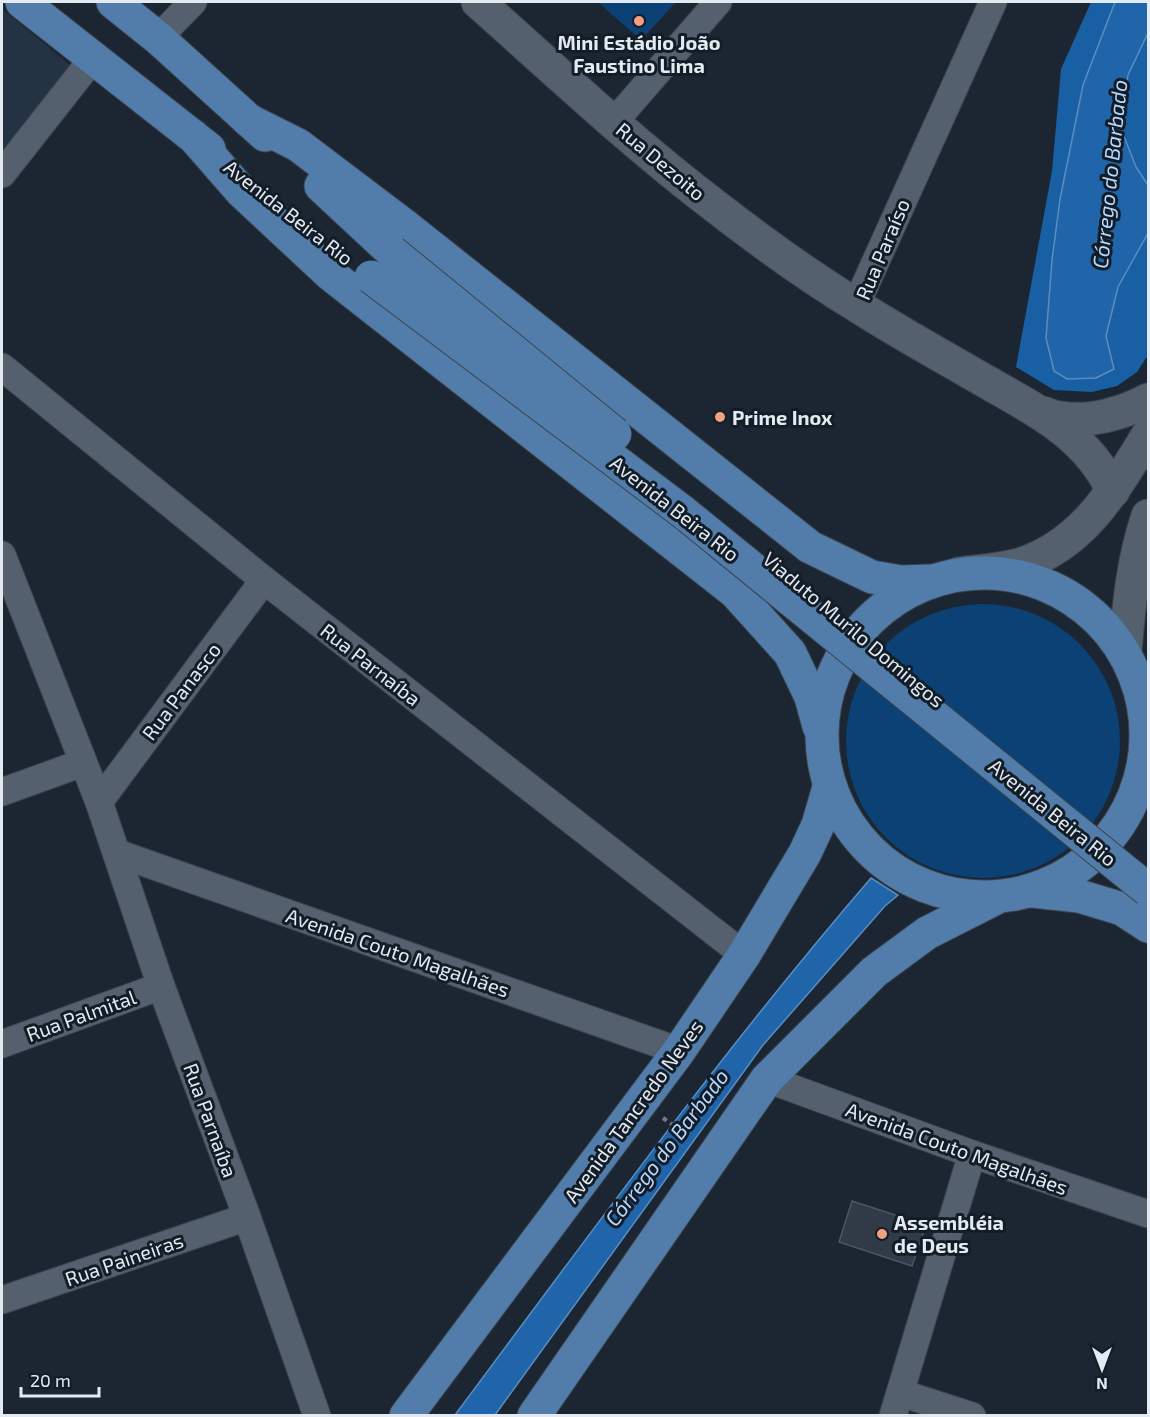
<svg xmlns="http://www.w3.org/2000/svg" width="1150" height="1417" font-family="'Exo 2',sans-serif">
<rect width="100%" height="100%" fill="#1c2632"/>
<path fill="#243343" d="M2 9 70 65 2 151Z"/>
<g fill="#0b4174">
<path d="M598 2H676L641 40Z"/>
<circle cx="983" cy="741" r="137"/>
</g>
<path fill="#195fa4" d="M1091 2H1148V355L1137 372 1117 386 1092 392 1054 390 1016 367 1052 171 1061 69Z"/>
<g fill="#2065aa" stroke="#5a8dc0" stroke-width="1.5">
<path d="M1115 2H1148V33L1128 75 1120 126 1136 167 1148 185V233L1118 287 1106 336 1114 369 1096 378 1067 379 1054 371 1046 338 1052 260 1060 199 1083 85Z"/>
<path d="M871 878 898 895 885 906 763 1045 495 1415H455C590 1234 723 1050 871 878Z"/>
</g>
<path fill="#303b47" stroke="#4b5663" stroke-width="1.5" d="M852 1201 926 1225 912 1266 839 1242Z"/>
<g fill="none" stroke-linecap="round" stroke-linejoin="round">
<defs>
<g id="street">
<path d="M158 38 193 2"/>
<path d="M614 122 718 2"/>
<path d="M2 174 94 57"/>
<path d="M856 305 993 2"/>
<path d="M2 367 264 580 744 955"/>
<path d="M2 555 99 802 161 986 247 1217 317 1416"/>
<path d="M2 792 82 763"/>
<path d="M99 802 264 580"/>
<path d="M117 853 679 1051"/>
<path d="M2 1044 161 986"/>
<path d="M767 1079 972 1154 1148 1214"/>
<path d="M2 1300 247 1217"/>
<path d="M901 1393 972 1416"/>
<path d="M893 1416 972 1154"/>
</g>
<g id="secondary">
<path d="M478 2C556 71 632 143 715 206 760 241 807 275 856 305 898 332 942 356 985 381 1036 410 1087 435 1113 491"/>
<path d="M1043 413C1049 415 1055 418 1061 418 1089 423 1124 413 1148 400"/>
<path d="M958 574C979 571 1002 570 1022 564 1085 543 1115 488 1148 435"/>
<path d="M1125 651C1129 605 1133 560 1148 516"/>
</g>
<g id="primary">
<path d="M22 2 209 149"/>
<path d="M113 2 158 38 265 135"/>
<path d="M248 120 298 145 405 226 810 547 872 577 901 582 929 581"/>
<path d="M193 136 241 191 330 274 735 592 790 653 811 697 819 726"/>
<path d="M321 186 392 252"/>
<circle cx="984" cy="735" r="162"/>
<path d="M1033 891 1079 896 1122 909 1148 926"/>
<path d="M406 1416 679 1051 744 955 805 853 818 825 829 787"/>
<path d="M534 1416 767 1079 874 972 927 933 996 898"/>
</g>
</defs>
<use href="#street" stroke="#3b444d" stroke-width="29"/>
<use href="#secondary" stroke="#3b444d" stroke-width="35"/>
<use href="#primary" stroke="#3b444d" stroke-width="35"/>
<path stroke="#747d87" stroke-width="4" stroke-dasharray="4.5 4.5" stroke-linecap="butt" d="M663 1118 691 1138"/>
<use href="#street" stroke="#54606d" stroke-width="27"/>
<use href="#secondary" stroke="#54606d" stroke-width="33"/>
<use href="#primary" stroke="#527ca9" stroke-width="33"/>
<defs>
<g id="primary-bridge">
<path d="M392 252 615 434"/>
<path d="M371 277 683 512 1148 890"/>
</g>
</defs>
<use href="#primary-bridge" stroke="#3b444d" stroke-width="35" stroke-linecap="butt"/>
<use href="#primary-bridge" stroke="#527ca9" stroke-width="33"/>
</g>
<g fill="#f2a080" stroke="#131d28" stroke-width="2">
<circle cx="639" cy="21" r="6"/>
<circle cx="720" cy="417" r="6"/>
<circle cx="882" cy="1234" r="6"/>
</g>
<g text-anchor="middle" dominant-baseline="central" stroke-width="6" stroke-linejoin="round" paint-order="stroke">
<g font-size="20" font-weight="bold" fill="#e3eaf2" stroke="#131d28" text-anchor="start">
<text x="639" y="42" text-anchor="middle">Mini Estádio João<tspan x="639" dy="23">Faustino Lima</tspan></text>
<text x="732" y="417">Prime Inox</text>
<text x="894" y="1222">Assembléia<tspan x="894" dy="23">de Deus</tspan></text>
</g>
<g font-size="20" fill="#e3eaf2" stroke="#131d28">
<text transform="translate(661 161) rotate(40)">Rua Dezoito</text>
<text transform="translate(289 212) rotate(38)">Avenida Beira Rio</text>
<text transform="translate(882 249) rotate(-67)">Rua Paraíso</text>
<text transform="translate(675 508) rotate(38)">Avenida Beira Rio</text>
<text transform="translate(854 629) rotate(40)">Viaduto Murilo Domingos</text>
<text transform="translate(371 664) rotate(38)">Rua Parnaíba</text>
<text transform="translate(181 691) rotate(-53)">Rua Panasco</text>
<text transform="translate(1053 812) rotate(39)">Avenida Beira Rio</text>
<text transform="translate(398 952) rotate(19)">Avenida Couto Magalhães</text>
<text transform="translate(81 1015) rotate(-20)">Rua Palmital</text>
<text transform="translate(633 1111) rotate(-54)">Avenida Tancredo Neves</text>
<text transform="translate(211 1120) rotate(70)">Rua Parnaíba</text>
<text transform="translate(957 1148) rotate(20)">Avenida Couto Magalhães</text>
<text transform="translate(124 1259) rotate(-19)">Rua Paineiras</text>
</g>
<g font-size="21" font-style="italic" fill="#b7d9ff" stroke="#131d28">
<text transform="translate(1109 174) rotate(-84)">Córrego do Barbado</text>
<text transform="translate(666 1147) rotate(-53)">Córrego do Barbado</text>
</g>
</g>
<rect width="1150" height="1417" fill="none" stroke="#e3eaf2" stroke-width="6"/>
<g transform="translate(1102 1369) rotate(180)" stroke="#131d28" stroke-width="4.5" paint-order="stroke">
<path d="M0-4.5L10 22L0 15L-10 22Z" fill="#e3eaf2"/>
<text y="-9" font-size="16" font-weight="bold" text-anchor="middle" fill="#e3eaf2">N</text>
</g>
<path d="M21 1387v9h78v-9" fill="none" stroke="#e3eaf2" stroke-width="3"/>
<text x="30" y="1387" font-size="18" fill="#e3eaf2" stroke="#131d28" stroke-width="4.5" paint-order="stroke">20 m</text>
</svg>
